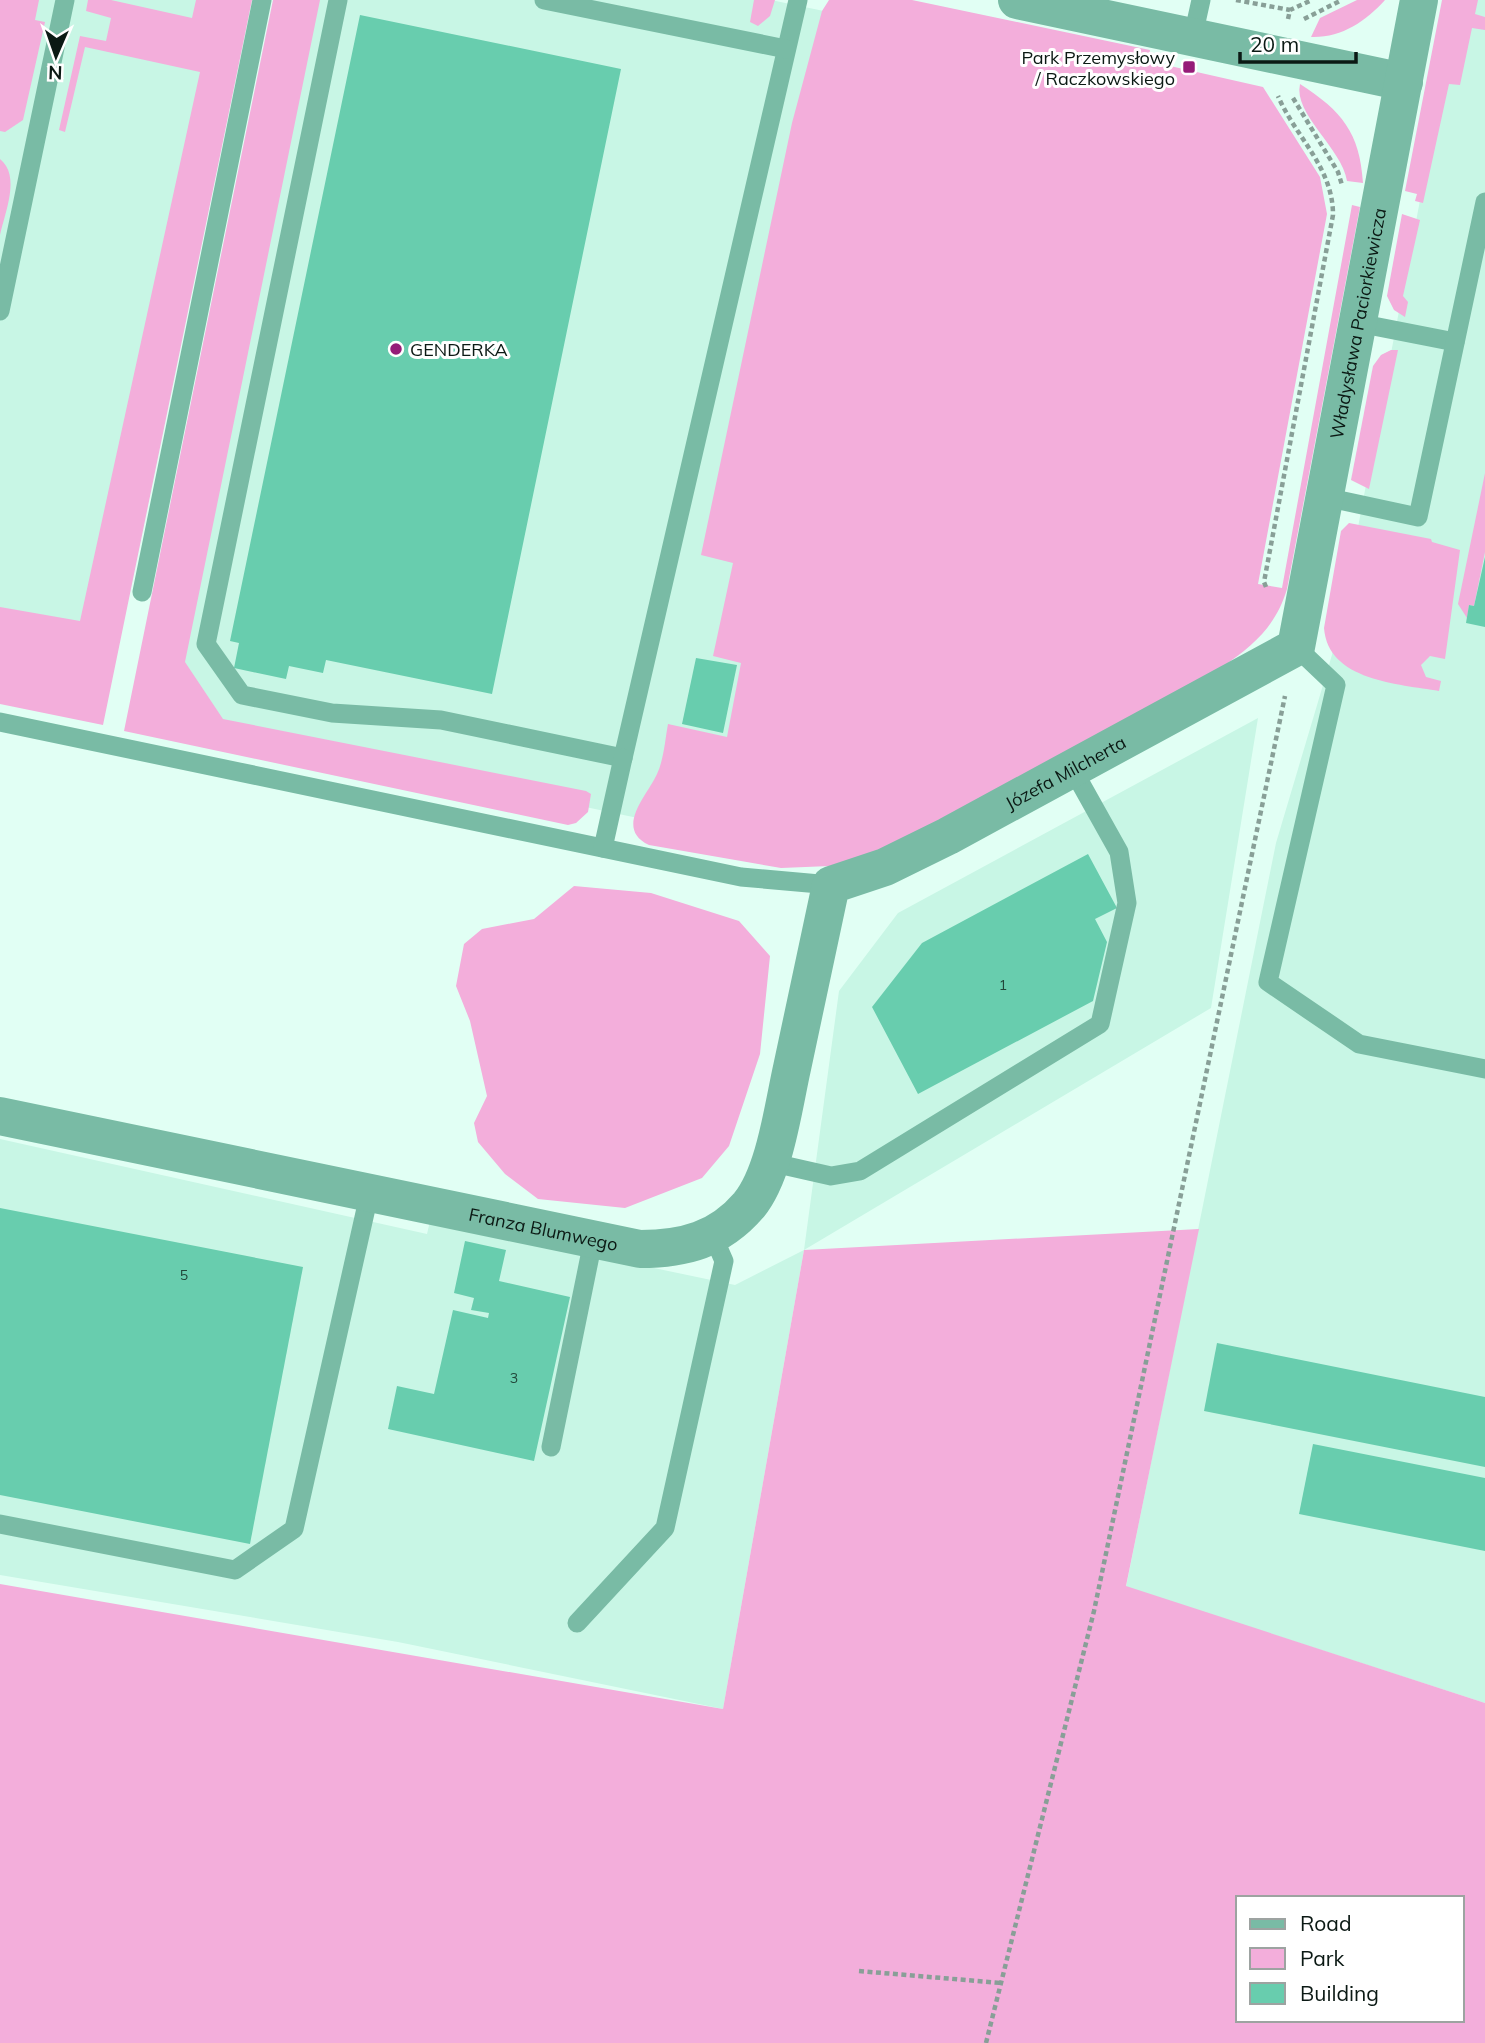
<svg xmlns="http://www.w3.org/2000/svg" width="1485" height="2043" font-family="Mulish,sans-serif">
<rect width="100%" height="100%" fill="#e1fff4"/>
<g fill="#c8f6e5">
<path d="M0 0H225L92 647 0 677Z"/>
<path d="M295 0H771L1256 101 766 845 205 727 164 644Z"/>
<path d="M1458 0H1485V1703L1126 1587 1276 843 1337 638Z"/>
<path d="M1258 718 1211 1008 804 1250 723 1709 398 1642 0 1575V1139L427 1234 430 1221 735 1285 804 1250 839 991 898 913Z"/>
</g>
<g fill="#f3aedb" fill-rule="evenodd">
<path d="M0 0H39L35 20 45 22 23 120 5 132 0 131Z"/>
<path d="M88 0H111L192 18 196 0H252L103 725 0 704V607L80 621 200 72 85 47 65 132 59 130 80 36 106 41 111 18 86 11Z"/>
<path d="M273 0H320L185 662 223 719 586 791 591 794 588 812 576 823 568 825 124 731Z"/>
<path d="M754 0H775L770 16 758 26 750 22Z"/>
<path d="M829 0H912L1150 50 1148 61 1263 87 1320 177 1327 214 1258 584 1282 588 1352 205 1360 207 1287 589C1276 626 1253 646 1222 667L887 848 830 866 781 868 649 845C614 828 647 796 657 774 664 759 665 740 668 724L727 737 741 663 713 656 733 563 701 555 792 123 822 11Z"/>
<path d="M1357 0H1385C1365 22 1341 38 1311 37L1320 18Z"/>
<path d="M1442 0H1478L1475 14 1485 17V30L1472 28 1460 85 1449 84 1423 203 1415 201 1417 194 1405 191Z"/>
<path d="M1300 84C1342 111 1360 133 1363 183L1347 181C1342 148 1293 114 1300 84Z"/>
<path d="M0 159C21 176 5 212 0 235Z"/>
<path d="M1402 214 1420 220 1403 296 1408 302 1405 317 1394 310 1387 296Z"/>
<path d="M1391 350H1398L1369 489 1351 480 1373 366 1381 355Z"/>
<path d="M1485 473V552L1474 606 1469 605 1467 618 1458 604Z"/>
<path d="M1349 523 1431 539 1432 542 1460 550 1445 659 1430 656 1421 665 1426 677 1441 681 1439 691C1399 684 1328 681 1324 628L1341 531Z"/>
<path d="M574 886 651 893 739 921 770 956 760 1054 729 1146 702 1178 625 1208 538 1199 505 1174 478 1142 474 1123 487 1096 470 1021 456 986 464 944 482 929 534 919Z"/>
<path d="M1199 1229 1126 1586 1485 1703V2043H0V1584L723 1709 804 1250ZM1238 1898H1462V2020H1238Z"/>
</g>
<g fill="#68cdae">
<path d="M360 15 621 69 492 694 326 660 323 673 289 666 286 679 234 668 239 643 230 641Z"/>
<path d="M1485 557V627L1466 623 1469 605 1474 606Z"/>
<path d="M696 658 737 665 723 733 682 724Z"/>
<path d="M1088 854 1117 908 1095 919 1107 942 1093 1001 918 1094 872 1007 922 943Z"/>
<path d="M0 1208 303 1267 250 1544 0 1495Z"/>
<path d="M465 1241 506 1250 499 1281 570 1297 534 1461 388 1429 397 1386 434 1394 453 1310 488 1318 489 1313 471 1310 474 1298 454 1293Z"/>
<path d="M1217 1343 1485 1397V1467L1204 1411Z"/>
<path d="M1313 1444 1485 1478V1551L1299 1514Z"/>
</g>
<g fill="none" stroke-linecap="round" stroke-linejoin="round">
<g stroke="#889f97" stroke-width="4.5" stroke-dasharray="5 3.5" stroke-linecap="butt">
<path d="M1236 0 1290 10"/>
<path d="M1288 19 1290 10 1312 0"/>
<path d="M1304 19 1342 0"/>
<path d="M1293 98 1338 172 1342 185"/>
<path d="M1266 587 1264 582 1333 215C1333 167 1296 138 1278 96"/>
<path d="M859 1971 1001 1983"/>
<path d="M986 2043 1094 1611 1285 696"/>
</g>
<g stroke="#79bba5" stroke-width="19">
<path d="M338 0 206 644 242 695 332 713 441 720 623 758 798 0"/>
<path d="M544 0 786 49"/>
<path d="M1193 36 1201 0"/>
<path d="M0 311 65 0"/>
<path d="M1358 323 1455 342"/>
<path d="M1325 497 1418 517 1485 202"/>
<path d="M142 592 262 0"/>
<path d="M1296 647 1336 685 1268 982 1359 1044 1485 1069"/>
<path d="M0 722 741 877 831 885"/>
<path d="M603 848 623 758"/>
<path d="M769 1162 831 1176 860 1171 1100 1024 1127 903 1119 852 1072 768"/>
<path d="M551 1447 593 1241"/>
<path d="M0 1524 235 1570 294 1529 369 1195"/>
<path d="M577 1623 665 1528 724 1261 713 1236"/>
</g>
<g stroke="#79bba5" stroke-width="38">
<path d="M1017 0 1404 82"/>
<path id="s1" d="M0 1116 640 1249C684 1249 719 1240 749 1205 775 1173 783 1108 792 1068 805 1007 818 946 831 885L885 867 948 836 1296 647 1419 0"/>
</g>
</g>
<g fill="#951c78" stroke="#fff" stroke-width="2.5">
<rect x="1182" y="60" width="14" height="14" rx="3.5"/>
<circle cx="396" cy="349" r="7"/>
</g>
<g text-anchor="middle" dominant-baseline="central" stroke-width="6" stroke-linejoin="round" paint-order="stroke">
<g font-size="14" fill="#22463a">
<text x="1003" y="985">1</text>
<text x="184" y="1275">5</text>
<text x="514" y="1378">3</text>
</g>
<g font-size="18" fill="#0b1914" stroke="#fff" text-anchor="end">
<text x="1175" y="57">Park Przemysłowy<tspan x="1175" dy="21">/ Raczkowskiego</tspan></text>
<text x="410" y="349" text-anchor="start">GENDERKA</text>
</g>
<g font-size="18" fill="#0b1914" stroke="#fff">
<text stroke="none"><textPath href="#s1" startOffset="1960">Władysława Paciorkiewicza</textPath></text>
<text stroke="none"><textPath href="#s1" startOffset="1368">Józefa Milcherta</textPath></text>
<text stroke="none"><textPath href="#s1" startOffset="555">Franza Blumwego</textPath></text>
</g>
</g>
<rect x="1236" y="1896" width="228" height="126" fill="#ffffff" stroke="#9da3a1" stroke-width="2"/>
<rect x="1250" y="1919" width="35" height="10" fill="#79bba5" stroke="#9da3a1" stroke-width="2"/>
<text x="1300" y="1931" font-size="21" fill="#0b1914">Road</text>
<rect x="1250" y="1948" width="35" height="21" fill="#f3aedb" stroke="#9da3a1" stroke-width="2"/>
<text x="1300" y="1966" font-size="21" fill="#0b1914">Park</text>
<rect x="1250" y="1983" width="35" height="21" fill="#68cdae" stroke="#9da3a1" stroke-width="2"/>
<text x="1300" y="2001" font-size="21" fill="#0b1914">Building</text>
<g transform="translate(56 56) rotate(182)" stroke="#ffffff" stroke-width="5" paint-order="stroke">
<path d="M0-5L12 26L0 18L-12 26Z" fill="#0b1914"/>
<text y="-10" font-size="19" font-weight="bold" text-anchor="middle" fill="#0b1914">N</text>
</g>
<path d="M1240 52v10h116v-10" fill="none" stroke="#0b1914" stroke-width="3.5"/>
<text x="1250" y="52" font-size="21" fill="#0b1914" stroke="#ffffff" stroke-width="5" paint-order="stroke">20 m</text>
</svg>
